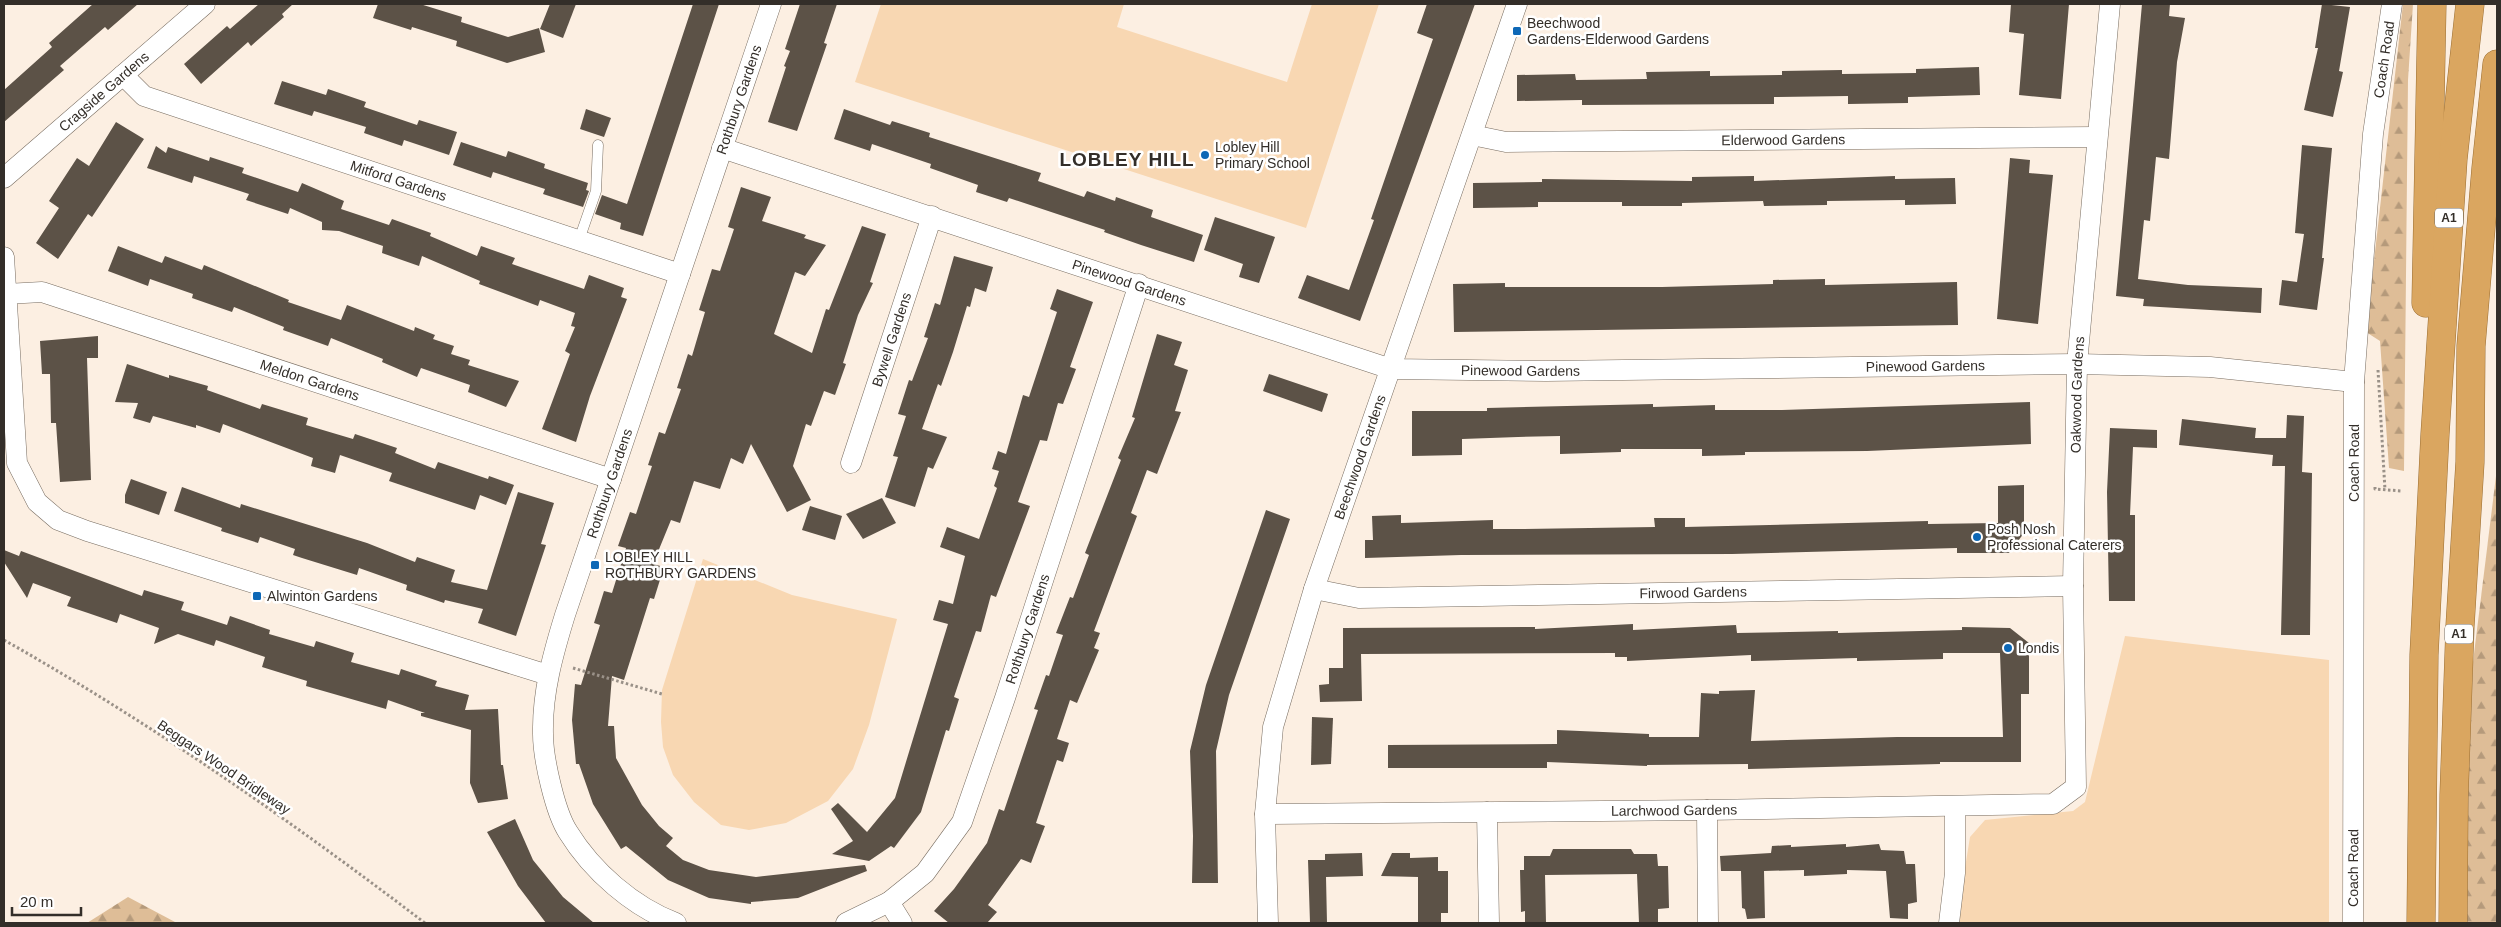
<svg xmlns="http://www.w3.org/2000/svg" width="2501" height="927" font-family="Helvetica,sans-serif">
<defs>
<pattern id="forest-firs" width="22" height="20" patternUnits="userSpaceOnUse" patternTransform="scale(1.25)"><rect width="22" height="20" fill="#debd97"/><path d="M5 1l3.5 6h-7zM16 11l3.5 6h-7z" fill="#b59a7b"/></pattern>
</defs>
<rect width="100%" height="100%" fill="#fcefe2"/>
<g fill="#f8d7b2">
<path d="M881 4H1124L1117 27 1287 82 1312 4H1379L1306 228 855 82Z"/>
<path d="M703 559 792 595 897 619 869 725 853 769 828 801 786 823 749 830 721 825 694 802 673 775 663 747 661 722 662 690Z"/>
<path d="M2125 636 2329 660V923H1956L1970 837 1985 820 2073 811 2085 802Z"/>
</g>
<g fill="url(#forest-firs)">
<path d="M2403 4H2413L2408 80 2404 471 2389 468 2380 341 2366 332Z"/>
<path d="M2497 468V923H2467L2468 751 2473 662Z"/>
<path d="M128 897 175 922 176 923H87Z"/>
</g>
<g fill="#5c5247">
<path d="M93 4H138L108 30 105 27 60 66 64 70 4 122V90L52 47 49 43Z"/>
<path d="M259 4H293L282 14 284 17 251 46 248 42 201 84 184 64 227 26 230 29Z"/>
<path d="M378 4H420L462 17 461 22 508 37 539 28 545 52 507 63 456 46 457 41 412 27 411 30 373 18Z"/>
<path d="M550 4H576L563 38 540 29Z"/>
<path d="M693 4H719L643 236 620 229 621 223 595 214 602 195 627 204Z"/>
<path d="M800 4H837L824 43 827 44 797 131 768 122 786 67 784 66 790 51 785 49Z"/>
<path d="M1427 4H1475L1360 321 1298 298 1307 275 1349 290 1374 220 1371 219 1433 39 1417 33Z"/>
<path d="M2011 4H2069L2061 99 2019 95 2024 34 2009 32Z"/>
<path d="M2142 4H2170L2169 16 2185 18 2177 62 2169 159 2156 157 2150 221 2144 220 2138 279 2188 285 2262 288 2261 313 2143 306 2144 299 2116 296Z"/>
<path d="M2322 4 2350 7 2339 71 2343 72 2333 117 2304 110 2318 48H2315Z"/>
<path d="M1979 67 1980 95 1908 97V103L1848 104V96L1774 97V104L1582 105V100L1517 101V75L1575 74 1576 80 1647 79 1646 72 1710 71V76L1782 75V71L1842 70V74L1916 73V69Z"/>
<path d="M282 81 326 95 328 89 366 102 364 107 417 125 419 120 457 132 449 155 404 140 402 146 364 133 366 127 314 111 312 116 274 104Z"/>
<path d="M586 109 611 118 604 137 580 129Z"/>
<path d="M844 109 890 125 892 121 930 133 929 137 1041 173 1038 181 1084 197 1087 191 1115 201 1116 197 1153 210 1151 217 1203 235 1194 262 1141 245 1104 232 1105 230 1009 198 1007 202 976 192 978 185 930 168 931 164 872 144 870 151 834 139Z"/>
<path d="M116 122 144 139 92 217 88 214 58 259 36 243 59 208 49 201 77 158 89 166Z"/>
<path d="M461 142 506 157 508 151 545 164 544 168 588 183 586 190 589 191 583 207 543 194 545 189 493 172 491 178 453 165Z"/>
<path d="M2302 145 2332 148 2322 258H2324L2317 310 2279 305 2282 280 2297 282 2304 234 2295 233Z"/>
<path d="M156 146 166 153 168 147 209 161 210 157 244 168 242 173 298 192 302 183 344 201 341 209 389 225 392 219 431 233 430 236 477 256 481 246 515 258 512 264 584 289 589 275 624 288 621 297 627 299 590 396 576 442 542 429 570 354 565 351 575 327 571 326 575 313 540 300 538 306 479 284 480 281 422 256 419 266 382 253 383 246 339 231 322 230V222L290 208 288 214 246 200 249 194 194 176 192 183 147 168Z"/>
<path d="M2010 158 2030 160 2029 173 2053 175 2038 324 1997 319Z"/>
<path d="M1754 176V181L1895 176V179L1955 178 1956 204 1905 205V200L1827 201V205L1764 206 1763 201 1682 203V206H1622V202H1538V207L1473 208V183L1542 182V179L1692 181V177Z"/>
<path d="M741 187 771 197 762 221 806 235 804 238 826 245 805 276 795 272 774 334 812 353 826 309 829 310 862 226 886 234 870 282 873 283 858 315 843 363 846 364 835 395 824 391 811 426 806 424 793 466 811 500 787 512 751 444 743 464 731 458 720 489 694 481 680 523 671 520 653 564 664 567 654 599 650 598 624 680 612 676 608 726H614L616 758 642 805 659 826 673 838 666 846 683 860 709 870 756 877 865 865 867 871 798 898 751 902V904L709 898 668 880 626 846 621 849 593 804 579 764H576L572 720 575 684 581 685 600 625 594 623 604 591 612 593 626 548 618 546 630 512 636 514 652 466 648 465 659 432 665 434 681 389 677 388 688 354 692 356 705 312 699 310 712 269 720 271 734 229 728 227Z"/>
<path d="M1215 217 1275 237 1259 283 1239 277 1243 264 1204 250Z"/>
<path d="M118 246 162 263 165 256 202 270 204 265 289 300 288 302 341 320 347 305 414 331 415 327 435 335 433 339 454 346 451 354 470 360 468 365 519 381 506 407 468 392 470 385 421 368 417 377 382 362 383 359 331 338 328 346 283 330 284 327 234 307 232 312 192 298 193 294 150 279 148 286 108 271Z"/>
<path d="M954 256 993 267 986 292 975 288 970 307 967 306 953 352 941 386 938 384 922 429 947 437 933 469 928 467 915 507 885 497 898 457 893 456 906 416 898 414 909 380 912 381 928 338 924 337 935 303 940 305Z"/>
<path d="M1825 279V285L1957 282 1958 325 1454 332 1453 284 1505 283V287H1662L1773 284V280Z"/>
<path d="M1057 289 1093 302 1070 367 1076 369 1063 404 1058 403 1047 441 1040 440 1018 502 1030 506 996 597 991 595 981 632 976 631 954 697 959 699 949 731 946 730 921 812 894 848 891 846 869 861 832 854 853 841 831 809 838 803 867 832 895 798 948 624 933 620 939 600 953 604 965 556 940 547 947 527 979 539 997 488 994 486 999 471 992 469 998 451 1006 454 1023 395 1029 397 1057 312 1050 309Z"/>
<path d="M1157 334 1182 342 1174 365 1188 370 1175 411 1181 412 1157 474 1147 470 1131 513 1137 516 1094 631 1100 633 1094 648 1099 650 1077 703 1070 700 1057 739 1069 743 1063 762 1057 760 1036 823 1045 826 1031 863 1021 859 988 905 997 912 987 923H949L934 911 954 889 987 843 999 809 1004 811 1038 710 1034 709 1046 675 1049 676 1063 635 1056 633 1070 597 1073 598 1089 555 1085 553 1121 460 1118 458 1135 418 1132 417Z"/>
<path d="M98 336V358H87L91 480 60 482 56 423H51L50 374H42L40 341Z"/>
<path d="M127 364 169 378V375L208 386 207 390 260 409 262 404 308 418 306 425 353 439 355 434 397 448 395 453 435 469 438 462 488 479 489 476 514 485 506 505 480 495 475 510 389 481 392 473 340 455 335 473 311 466 313 458 223 424 220 433 196 425V428L153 416 150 423 133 418 138 403 115 402Z"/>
<path d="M1269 374 1328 394 1322 412 1263 391Z"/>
<path d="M2030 402 2031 444 1867 451 1745 452V455L1702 456V449H1621V452L1560 454V436L1518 437 1462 439V455L1412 456V411H1487V408L1653 404V407L1715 405V410H1782Z"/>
<path d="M2287 415 2304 416 2302 472 2312 473 2310 635H2281L2285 466H2272L2273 455 2179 445 2182 419 2256 428 2255 438H2286Z"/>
<path d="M2110 428 2157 430V448L2133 447 2130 515H2135V601H2109L2107 492Z"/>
<path d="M131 479 167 492 159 515 125 503V495Z"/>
<path d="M2024 485V533L2009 553H1957V548L1732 554 1461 555 1365 558V540H1373L1372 516 1401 515V523L1493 520V529H1518L1655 527 1654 518H1685V527L1928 521V524L1998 523V486Z"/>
<path d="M182 487 240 508 241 504 367 543 415 562 417 557 455 570 451 582 487 590 518 492 554 503 541 544 546 545 516 636 478 623 483 609 445 600 444 603 406 590 407 585 359 568 357 575 302 558 293 555 295 549 260 537 258 543 221 531 222 528 174 511Z"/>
<path d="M882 498 896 523 863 539 846 514Z"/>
<path d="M810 506 842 516 835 540 802 530Z"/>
<path d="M1266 510 1290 519 1229 695 1216 751 1218 883H1192L1193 836 1190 751 1206 685Z"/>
<path d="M4 550 19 556 21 551 142 596 144 590 184 602 181 610 227 625 230 616 270 630 269 634 314 647 316 641 354 653 351 662 399 675 401 669 437 681 435 686 469 695 465 710 498 709 501 765H503L508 799 478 803 470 783 471 730 421 716V713H425L388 700 386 709 306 686 307 681 262 667 265 657 216 640 214 646 178 634 154 644 159 628 120 614 117 623 88 613 67 606 71 597 33 583 27 598 4 562Z"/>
<path d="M1633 624V630L1736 625 1737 633 1838 631V633L1962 630V627L2010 628 2029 643V694H2021V762H1940V764L1748 769V764L1647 765V766L1547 762V768H1388V745L1557 744V730L1649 734V737H1699L1701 693 1719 694V691L1755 690 1751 741 1897 737H2003L2000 653H1943V659L1857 661V658L1751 661V655L1627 661V657H1615V653L1361 654 1362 701 1320 702 1319 685 1329 684V668H1343V628L1535 627V629Z"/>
<path d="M1312 717 1333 718 1331 764 1311 765Z"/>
<path d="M515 819 533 860 563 897 594 923H546L518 886 487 832Z"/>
<path d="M1846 844V847L1879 844 1881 850 1904 851 1906 864H1915L1917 902 1908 904V919L1890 918 1886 871 1847 870V874L1804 876V870L1764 871 1765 918 1747 919 1745 909 1742 908 1741 871H1721L1720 856 1771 853 1772 846 1791 845V847Z"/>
<path d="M1553 849H1631L1634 854H1657L1658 866H1668L1669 908 1658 909V922L1639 923 1637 874 1545 875 1546 923H1525V911L1521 912 1520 870H1524V856H1550Z"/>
<path d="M1362 853 1363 876 1326 877 1327 923H1310L1308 860H1325V854Z"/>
<path d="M1392 853H1410V858L1438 857V871H1448V913H1441V923H1418V877L1381 876Z"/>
</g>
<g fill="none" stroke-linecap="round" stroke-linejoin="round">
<defs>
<path id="service" d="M579 240 596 191 598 145"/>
<g id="minor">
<path id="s1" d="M123 75 144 96 680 274"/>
<path id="s2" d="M1472 135 1506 142 2096 137"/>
<path id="s3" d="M722 148 1391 369 1546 371 2077 364 2210 367 2354 382"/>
<path id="s4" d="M4 178 205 4"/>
<path d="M4 257 17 463 37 502 58 520 87 531 548 675"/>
<path id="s5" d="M6 294 42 292 611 479"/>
<path id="s6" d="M851 463 932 216"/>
<path id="s7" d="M1314 589 1359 598 2073 586"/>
<path d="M1707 810 1708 923"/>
<path d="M1487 812 1489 923"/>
<path id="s8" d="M1265 814 1707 810 2053 804 2076 787 2073 586 2077 364 2110 4"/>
<path d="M889 902 902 923"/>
<path id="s9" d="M676 923C633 907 592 871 568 832 555 812 543 758 543 734 542 693 553 654 565 615L771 4"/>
<path id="s10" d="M846 923 889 902 925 873 962 822 1005 698 1139 284"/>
<path id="s11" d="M1268 923 1265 814 1273 727 1314 589 1517 4"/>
<path d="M1949 923 1955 873V807"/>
<path id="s12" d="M2353 923 2354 382 2373 134 2392 4"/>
</g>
<g id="trunk">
<path d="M2426 303 2432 4"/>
<path d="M2421 923 2424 655 2435 434 2453 159 2470 4"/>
<path d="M2453 923 2454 795 2460 626 2470 462 2471 346 2486 168 2497 64"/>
</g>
</defs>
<use href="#service" stroke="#776c60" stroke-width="11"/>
<use href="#minor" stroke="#776c60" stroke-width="21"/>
<use href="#trunk" stroke="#9a6e33" stroke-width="29"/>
<g stroke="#9a9188" stroke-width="3" stroke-dasharray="2.5 2.5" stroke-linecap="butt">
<path d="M2378 370 2385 490"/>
<path d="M2375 487V489L2402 491"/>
<path d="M4 640C151 723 291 821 425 923"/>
<path d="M573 668 662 694"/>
</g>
<use href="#service" stroke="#fff" stroke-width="10"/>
<use href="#minor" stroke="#fff" stroke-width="20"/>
<use href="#trunk" stroke="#daa660" stroke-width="28"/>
</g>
<g fill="#0e68b6" stroke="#fff" stroke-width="2">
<rect x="1512" y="26" width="10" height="10" rx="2.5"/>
<circle cx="1205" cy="155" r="5"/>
<circle cx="1977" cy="537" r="5"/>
<rect x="590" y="560" width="10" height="10" rx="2.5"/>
<rect x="252" y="591" width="10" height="10" rx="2.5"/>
<circle cx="2008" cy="648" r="5"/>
</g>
<g text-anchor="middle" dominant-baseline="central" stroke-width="5" stroke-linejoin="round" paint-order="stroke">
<g fill="#fff" stroke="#706d69" stroke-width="1">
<rect x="2435" y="208.5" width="28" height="19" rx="4"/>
<rect x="2445" y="624.5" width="28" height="19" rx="4"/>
</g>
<g font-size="12" font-weight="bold" fill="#332e29">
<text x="2449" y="218">A1</text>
<text x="2459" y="634">A1</text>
</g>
<g font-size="14" fill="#332e29" stroke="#fff" text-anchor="start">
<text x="1527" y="23">Beechwood<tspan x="1527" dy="16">Gardens-Elderwood Gardens</tspan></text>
<text x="1215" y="147">Lobley Hill<tspan x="1215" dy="16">Primary School</tspan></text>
<text x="1987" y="529">Posh Nosh<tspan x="1987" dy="16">Professional Caterers</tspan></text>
<text x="605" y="557">LOBLEY HILL<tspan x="605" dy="16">ROTHBURY GARDENS</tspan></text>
<text x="267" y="596">Alwinton Gardens</text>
<text x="2018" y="648">Londis</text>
</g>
<g font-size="14" fill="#332e29" stroke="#fff">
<text stroke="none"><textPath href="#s12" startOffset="865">Coach Road</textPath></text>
<text stroke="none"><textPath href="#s4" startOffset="132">Cragside Gardens</textPath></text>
<text stroke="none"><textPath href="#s9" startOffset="911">Rothbury Gardens</textPath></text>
<text stroke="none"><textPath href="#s2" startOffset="312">Elderwood Gardens</textPath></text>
<text stroke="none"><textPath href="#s1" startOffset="298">Mitford Gardens</textPath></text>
<text stroke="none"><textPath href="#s3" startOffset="429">Pinewood Gardens</textPath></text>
<text stroke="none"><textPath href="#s6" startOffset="130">Bywell Gardens</textPath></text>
<text stroke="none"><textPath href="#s3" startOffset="1239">Pinewood Gardens</textPath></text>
<text stroke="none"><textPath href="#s3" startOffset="834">Pinewood Gardens</textPath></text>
<text stroke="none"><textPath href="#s5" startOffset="318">Meldon Gardens</textPath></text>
<text stroke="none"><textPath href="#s8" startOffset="1209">Oakwood Gardens</textPath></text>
<text stroke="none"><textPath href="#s11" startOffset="480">Beechwood Gardens</textPath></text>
<text stroke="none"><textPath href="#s12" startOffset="460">Coach Road</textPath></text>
<text stroke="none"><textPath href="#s9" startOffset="506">Rothbury Gardens</textPath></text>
<text stroke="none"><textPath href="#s7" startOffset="380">Firwood Gardens</textPath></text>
<text stroke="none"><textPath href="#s10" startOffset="361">Rothbury Gardens</textPath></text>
<text transform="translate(224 767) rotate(34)">Beggars Wood Bridleway</text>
<text stroke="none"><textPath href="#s8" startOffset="409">Larchwood Gardens</textPath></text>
<text stroke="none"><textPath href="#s12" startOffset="55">Coach Road</textPath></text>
</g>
<g font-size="19" font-weight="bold" letter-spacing="1" fill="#332e29" stroke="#fff">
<text x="1127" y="159">LOBLEY HILL</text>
</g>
</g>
<rect width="2501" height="927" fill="none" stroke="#332e29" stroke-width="10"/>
<path d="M12 907v8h69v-8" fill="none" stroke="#332e29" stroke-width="2.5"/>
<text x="20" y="907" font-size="15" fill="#332e29" stroke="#ffffff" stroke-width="4" paint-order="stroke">20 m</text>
</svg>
